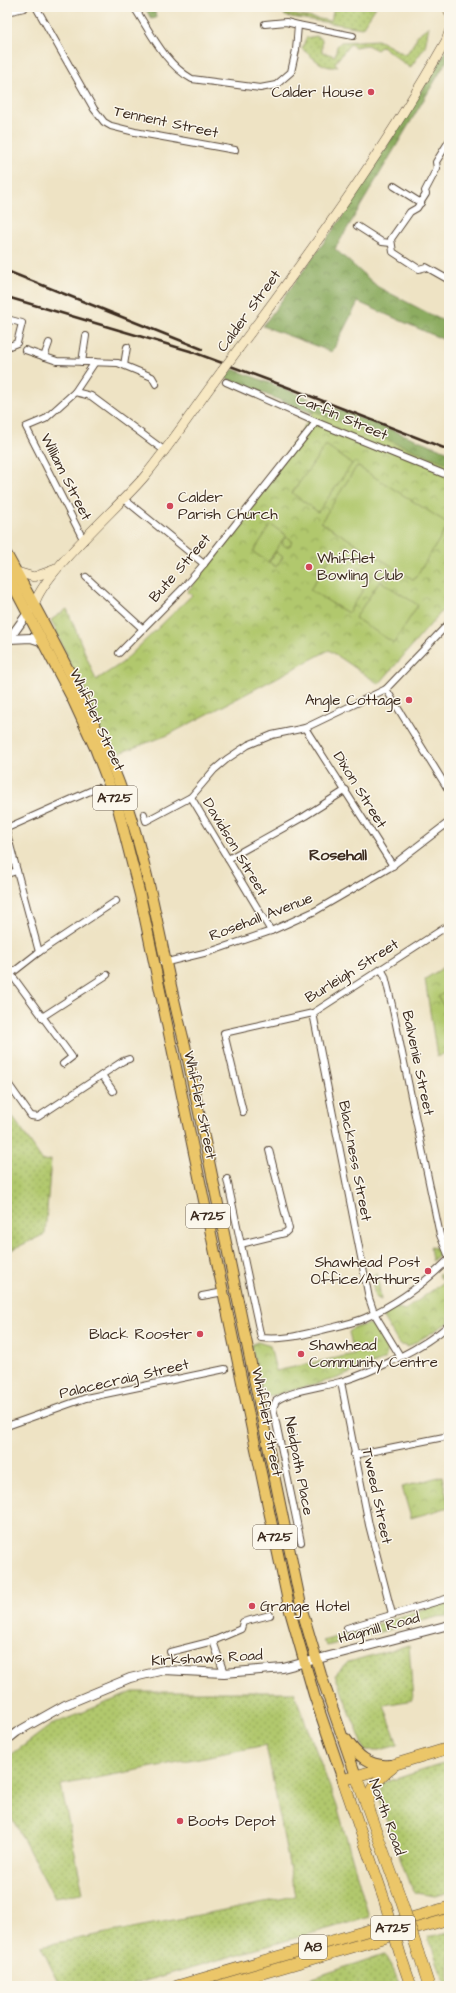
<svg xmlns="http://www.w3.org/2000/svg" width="456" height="1993" font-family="'Architects Daughter',sans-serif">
<defs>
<pattern id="grass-dots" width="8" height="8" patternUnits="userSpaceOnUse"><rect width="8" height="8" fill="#b1c86d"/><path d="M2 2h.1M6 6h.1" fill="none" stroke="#91a359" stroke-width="1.8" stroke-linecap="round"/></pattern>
<pattern id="forest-crowns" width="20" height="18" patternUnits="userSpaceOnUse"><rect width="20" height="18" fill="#8cac60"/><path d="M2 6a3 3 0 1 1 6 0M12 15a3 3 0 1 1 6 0" fill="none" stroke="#748c4f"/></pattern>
<pattern id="park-crowns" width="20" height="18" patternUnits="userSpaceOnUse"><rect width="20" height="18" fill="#b1c86d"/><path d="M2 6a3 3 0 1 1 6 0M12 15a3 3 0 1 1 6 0" fill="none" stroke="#91a359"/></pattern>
</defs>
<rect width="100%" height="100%" fill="#fbf7ec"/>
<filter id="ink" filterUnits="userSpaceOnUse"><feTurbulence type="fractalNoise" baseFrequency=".025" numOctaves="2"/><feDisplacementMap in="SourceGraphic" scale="8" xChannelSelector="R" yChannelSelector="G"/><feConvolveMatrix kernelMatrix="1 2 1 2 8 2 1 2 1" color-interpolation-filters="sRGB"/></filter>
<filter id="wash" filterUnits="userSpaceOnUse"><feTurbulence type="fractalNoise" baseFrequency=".012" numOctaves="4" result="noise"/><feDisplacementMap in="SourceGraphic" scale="16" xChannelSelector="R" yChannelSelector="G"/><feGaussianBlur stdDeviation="0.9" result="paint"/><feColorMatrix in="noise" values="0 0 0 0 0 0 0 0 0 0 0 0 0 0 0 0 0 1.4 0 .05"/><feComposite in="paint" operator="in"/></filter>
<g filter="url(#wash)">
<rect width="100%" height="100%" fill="#eee3c4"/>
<g fill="url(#grass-dots)" stroke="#767946">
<path d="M334 7H376L362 28 285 16 284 13 331 21Z"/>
<path d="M429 26 425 47 410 68 382 46 377 50 367 45 355 47 350 44 335 63 338 66C324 71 313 57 302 49L306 38 316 36 322 39V52L335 56 337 46 341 42 378 40 406 55 417 38 416 36Z"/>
<path d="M10 1113 43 1161 51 1160 45 1234 7 1252V1115Z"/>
<path d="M430 1247 438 1248 439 1255 432 1261Z"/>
<path d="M377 1272 381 1300 375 1297 371 1277Z"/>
<path d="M449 1601V1616L437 1617 327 1646 323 1641Z"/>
<path d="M409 1645 413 1700 384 1705 398 1745 380 1750H365L335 1675 348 1662Z"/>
<path d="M133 1692H294L338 1809 369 1917 127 1986H60L41 1946 295 1896 266 1745 61 1785 83 1893 54 1897 7 1809V1758L51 1725Z"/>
<path d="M449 1762V1892L435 1896 416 1893 409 1883 378 1796 383 1783Z"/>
<path d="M449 1932V1986H446L428 1937Z"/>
<path d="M384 1954 394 1971 400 1986H289Z"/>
</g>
<g fill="url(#forest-crowns)" stroke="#646b3f">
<path d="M145 7H160L155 12 156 18 151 19Z"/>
<path d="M449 46V57L335 249 378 287 449 324V342L358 302 332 352 263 326 341 219Z"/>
<path d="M233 369 449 452V468L225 378Z"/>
</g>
<g fill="url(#park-crowns)" stroke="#767946">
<path d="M314 411 449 464V603L379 684 329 650 168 735 111 756 51 620 67 609 96 680 122 663 192 595 187 592 246 517Z"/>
<path d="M449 964V1051L437 1057 425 979Z"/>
<path d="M440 1274 449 1288V1322L408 1347 399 1344 381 1314 392 1306 405 1310 444 1282 438 1275Z"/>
<path d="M369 1324 376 1326 388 1348 385 1359 338 1378 263 1398 251 1345 258 1342 270 1346 276 1371 354 1354 349 1332 353 1328Z"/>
<path d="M442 1476 449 1507 411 1518 402 1487Z"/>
</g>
<g fill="#b1c86d" stroke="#767946">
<path d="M326 445 352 464 318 512 292 493Z"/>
<path d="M357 466 449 524 414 580 321 522Z"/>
<path d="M271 525 286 535 268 562 253 552Z"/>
<circle cx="287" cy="542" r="4.5"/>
<path d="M276 552 283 557 276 567 269 562Z"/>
<path d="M334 552 372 576 348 613 310 590Z"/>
<path d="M380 581 418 605 394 643 355 618Z"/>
<path d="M449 990V1015L438 997Z"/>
</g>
</g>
<g filter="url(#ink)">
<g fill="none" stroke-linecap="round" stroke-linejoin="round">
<defs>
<g id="minor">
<path d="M36 7 94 109 104 122 111 126 135 132 235 150"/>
<path d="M134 7C151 33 165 64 192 79L260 88 276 85 291 72 296 50 298 25 353 36"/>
<path d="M265 24 286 22 298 25"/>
<path d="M449 141 436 162 437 168 425 191 426 194 417 208 410 212 391 239 393 252 419 269 426 267 449 280"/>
<path d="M394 186 421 203"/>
<path d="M357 226 382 242 391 243"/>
<path d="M7 319 22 323 17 343 7 347"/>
<path d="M25 350 57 361 118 363 152 377 156 384"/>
<path d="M44 357 49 343"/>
<path d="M82 362 86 336"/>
<path d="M124 365 127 347"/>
<path d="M226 382 316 422 449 476"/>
<path d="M75 392 95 362"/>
<path d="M124 499 204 564"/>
<path d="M84 541 26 427 45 419 75 392 91 396 165 451"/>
<path d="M86 577 143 629"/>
<path d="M119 653 184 587 204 564 316 422"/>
<path d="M386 689 449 791"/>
<path d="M305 728 393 866"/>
<path d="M191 797 271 931"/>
<path d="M144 814 146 821 191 797 214 770 227 759 248 745 272 735 305 728 386 689 449 623"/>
<path d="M7 828 97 788 99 795"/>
<path d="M7 834 39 952"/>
<path d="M228 859 305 816 346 790"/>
<path d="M7 874 17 871"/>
<path d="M163 963 212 951 271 931 315 911 389 868 449 822"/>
<path d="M381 969 385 976 392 1005 440 1235 449 1257"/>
<path d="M11 974 72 1057 63 1064"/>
<path d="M7 977 39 952 116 901"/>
<path d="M313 1013 369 1298 374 1313 400 1356"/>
<path d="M42 1017 107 975"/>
<path d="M102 1075 113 1091"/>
<path d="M7 1082 31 1116 38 1117 123 1061 129 1059"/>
<path d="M243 1112 224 1033 313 1013 449 925"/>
<path d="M227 1179 261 1338C281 1340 298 1336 318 1331 333 1327 351 1324 365 1318 396 1304 425 1283 449 1259"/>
<path d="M241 1244 285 1233 289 1229 269 1150"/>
<path d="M202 1296 224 1292"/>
<path d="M341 1382 369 1525 392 1614"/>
<path d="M7 1426 86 1398 225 1369"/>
<path d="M354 1455 449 1436"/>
<path d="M301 1542 273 1408 276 1401C292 1390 321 1387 340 1382 373 1372 423 1348 449 1325"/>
<path d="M347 1628 449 1598"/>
<path d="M213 1641 241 1629 243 1622 270 1615"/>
<path d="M170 1652 213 1641 224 1673"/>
</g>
<g id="tertiary">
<path d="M7 11 24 7"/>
<path d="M9 639 31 638 43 642"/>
<path d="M7 642 30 610"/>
<path d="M7 1740 17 1732 65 1705 130 1678 164 1670 224 1673 283 1668 449 1625"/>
</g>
<g id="secondary">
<path d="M448 7 449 13"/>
<path d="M239 348C313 249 385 149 446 41L449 32"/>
<path d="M17 572 34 577 56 569"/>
<path d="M34 606C41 574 120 506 144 477 172 443 196 406 222 371"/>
</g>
<g id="primary">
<path d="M7 555C50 634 98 720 127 805 153 883 164 966 185 1045L302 1610 321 1675 356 1776"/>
<path d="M7 574 71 696 95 748 118 808 140 895 290 1611 314 1695 343 1780"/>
<path d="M346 1739C357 1755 369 1767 390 1765"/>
</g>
<g id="trunk">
<path d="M356 1776 399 1894"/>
<path d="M368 1807C368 1788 378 1779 392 1768"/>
<path d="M384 1899 343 1780 449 1748"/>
<path d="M418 1952 429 1986"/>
<path d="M401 1957 411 1986"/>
<path d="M177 1986 449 1907"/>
<path d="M218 1986 449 1919"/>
</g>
</defs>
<use href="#minor" stroke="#564637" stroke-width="8"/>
<use href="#tertiary" stroke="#564637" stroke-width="10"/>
<use href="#secondary" stroke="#564637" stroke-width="10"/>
<use href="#primary" stroke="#564637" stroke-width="12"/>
<use href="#trunk" stroke="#564637" stroke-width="12"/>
<use href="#minor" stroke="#fff" stroke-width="6"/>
<use href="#tertiary" stroke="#fff" stroke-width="8"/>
<use href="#secondary" stroke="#f7e8c3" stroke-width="9"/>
<use href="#primary" stroke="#ebc669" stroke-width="10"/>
<use href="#trunk" stroke="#ebc669" stroke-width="11"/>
<g stroke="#3b2a1e" stroke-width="2.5">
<path d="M7 271 202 349"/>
<path d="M7 297 190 351 287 387 449 450"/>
</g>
<defs>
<path id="secondary-bridge" d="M222 371 239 348"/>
<g id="trunk-bridge">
<path d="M399 1894 418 1952"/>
<path d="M384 1899 401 1957"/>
</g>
</defs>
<use href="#secondary-bridge" stroke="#564637" stroke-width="10" stroke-linecap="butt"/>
<use href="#trunk-bridge" stroke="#564637" stroke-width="12" stroke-linecap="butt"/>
<use href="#secondary-bridge" stroke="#f7e8c3" stroke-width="9"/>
<use href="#trunk-bridge" stroke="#ebc669" stroke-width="11"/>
</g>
</g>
<g fill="#d1495b" stroke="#fbf7ec" stroke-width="1.5">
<circle cx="371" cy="92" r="4"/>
<circle cx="170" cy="506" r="4"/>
<circle cx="309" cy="567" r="4"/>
<circle cx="409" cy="700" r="4"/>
<circle cx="428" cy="1271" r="4"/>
<circle cx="200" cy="1334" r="4"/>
<circle cx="301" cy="1354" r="4"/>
<circle cx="252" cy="1606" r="4"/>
<circle cx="180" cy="1821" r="4"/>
</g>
<g text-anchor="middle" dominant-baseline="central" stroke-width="3" stroke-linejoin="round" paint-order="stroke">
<g fill="#fbf7ec" stroke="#75685c" stroke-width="1">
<rect x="93" y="786" width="44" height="24" rx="3"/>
<rect x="186" y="1204" width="44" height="24" rx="3"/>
<rect x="253" y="1525" width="44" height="24" rx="3"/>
<rect x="371" y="1916" width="44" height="24" rx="3"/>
<rect x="299" y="1935" width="28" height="24" rx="3"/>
</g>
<g font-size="14" font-weight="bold" fill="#3b2a1e">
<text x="115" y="798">A725</text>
<text x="208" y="1216">A725</text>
<text x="275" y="1537">A725</text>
<text x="393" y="1928">A725</text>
<text x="313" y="1947">A8</text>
</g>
<g font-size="15" fill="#3b2a1e" stroke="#fbf7ec" text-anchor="start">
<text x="363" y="92" text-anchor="end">Calder House</text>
<text x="178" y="497">Calder<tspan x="178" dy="17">Parish Church</tspan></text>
<text x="317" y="558">Whifflet<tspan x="317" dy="17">Bowling Club</tspan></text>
<text x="401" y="700" text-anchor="end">Angle Cottage</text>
<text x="420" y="1262" text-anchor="end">Shawhead Post<tspan x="420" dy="17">Office/Arthurs</tspan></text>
<text x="192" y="1334" text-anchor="end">Black Rooster</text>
<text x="309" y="1345">Shawhead<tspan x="309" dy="17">Community Centre</tspan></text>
<text x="260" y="1606">Grange Hotel</text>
<text x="188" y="1821">Boots Depot</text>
</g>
<g font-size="15" fill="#3b2a1e" stroke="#fbf7ec">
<text transform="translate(166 122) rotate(12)">Tennent Street</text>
<text transform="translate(249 311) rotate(-54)">Calder Street</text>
<text transform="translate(342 417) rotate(23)">Carfin Street</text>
<text transform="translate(66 477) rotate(63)">William Street</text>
<text transform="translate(180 568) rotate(-49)">Bute Street</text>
<text transform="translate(97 720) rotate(65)">Whifflet Street</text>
<text transform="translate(360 790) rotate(58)">Dixon Street</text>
<text transform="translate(235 847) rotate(59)">Davidson Street</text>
<text transform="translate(261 917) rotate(-21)">Rosehall Avenue</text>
<text transform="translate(352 971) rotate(-32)">Burleigh Street</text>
<text transform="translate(418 1063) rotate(78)">Balvenie Street</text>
<text transform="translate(200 1105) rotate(78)">Whifflet Street</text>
<text transform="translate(355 1161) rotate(79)">Blackness Street</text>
<text transform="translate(124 1379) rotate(-13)">Palacecraig Street</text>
<text transform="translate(267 1422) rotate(79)">Whifflet Street</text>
<text transform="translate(299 1466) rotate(79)">Neidpath Place</text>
<text transform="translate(377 1496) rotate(78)">Tweed Street</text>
<text transform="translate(379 1628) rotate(-15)">Hagmill Road</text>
<text transform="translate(207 1658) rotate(-3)">Kirkshaws Road</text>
<text transform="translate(387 1817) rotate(70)">North Road</text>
</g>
<g font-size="16" font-weight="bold" fill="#3b2a1e" stroke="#fbf7ec">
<text x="338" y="855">Rosehall</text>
</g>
</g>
<rect width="456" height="1993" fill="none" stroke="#fbf7ec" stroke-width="24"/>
</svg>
